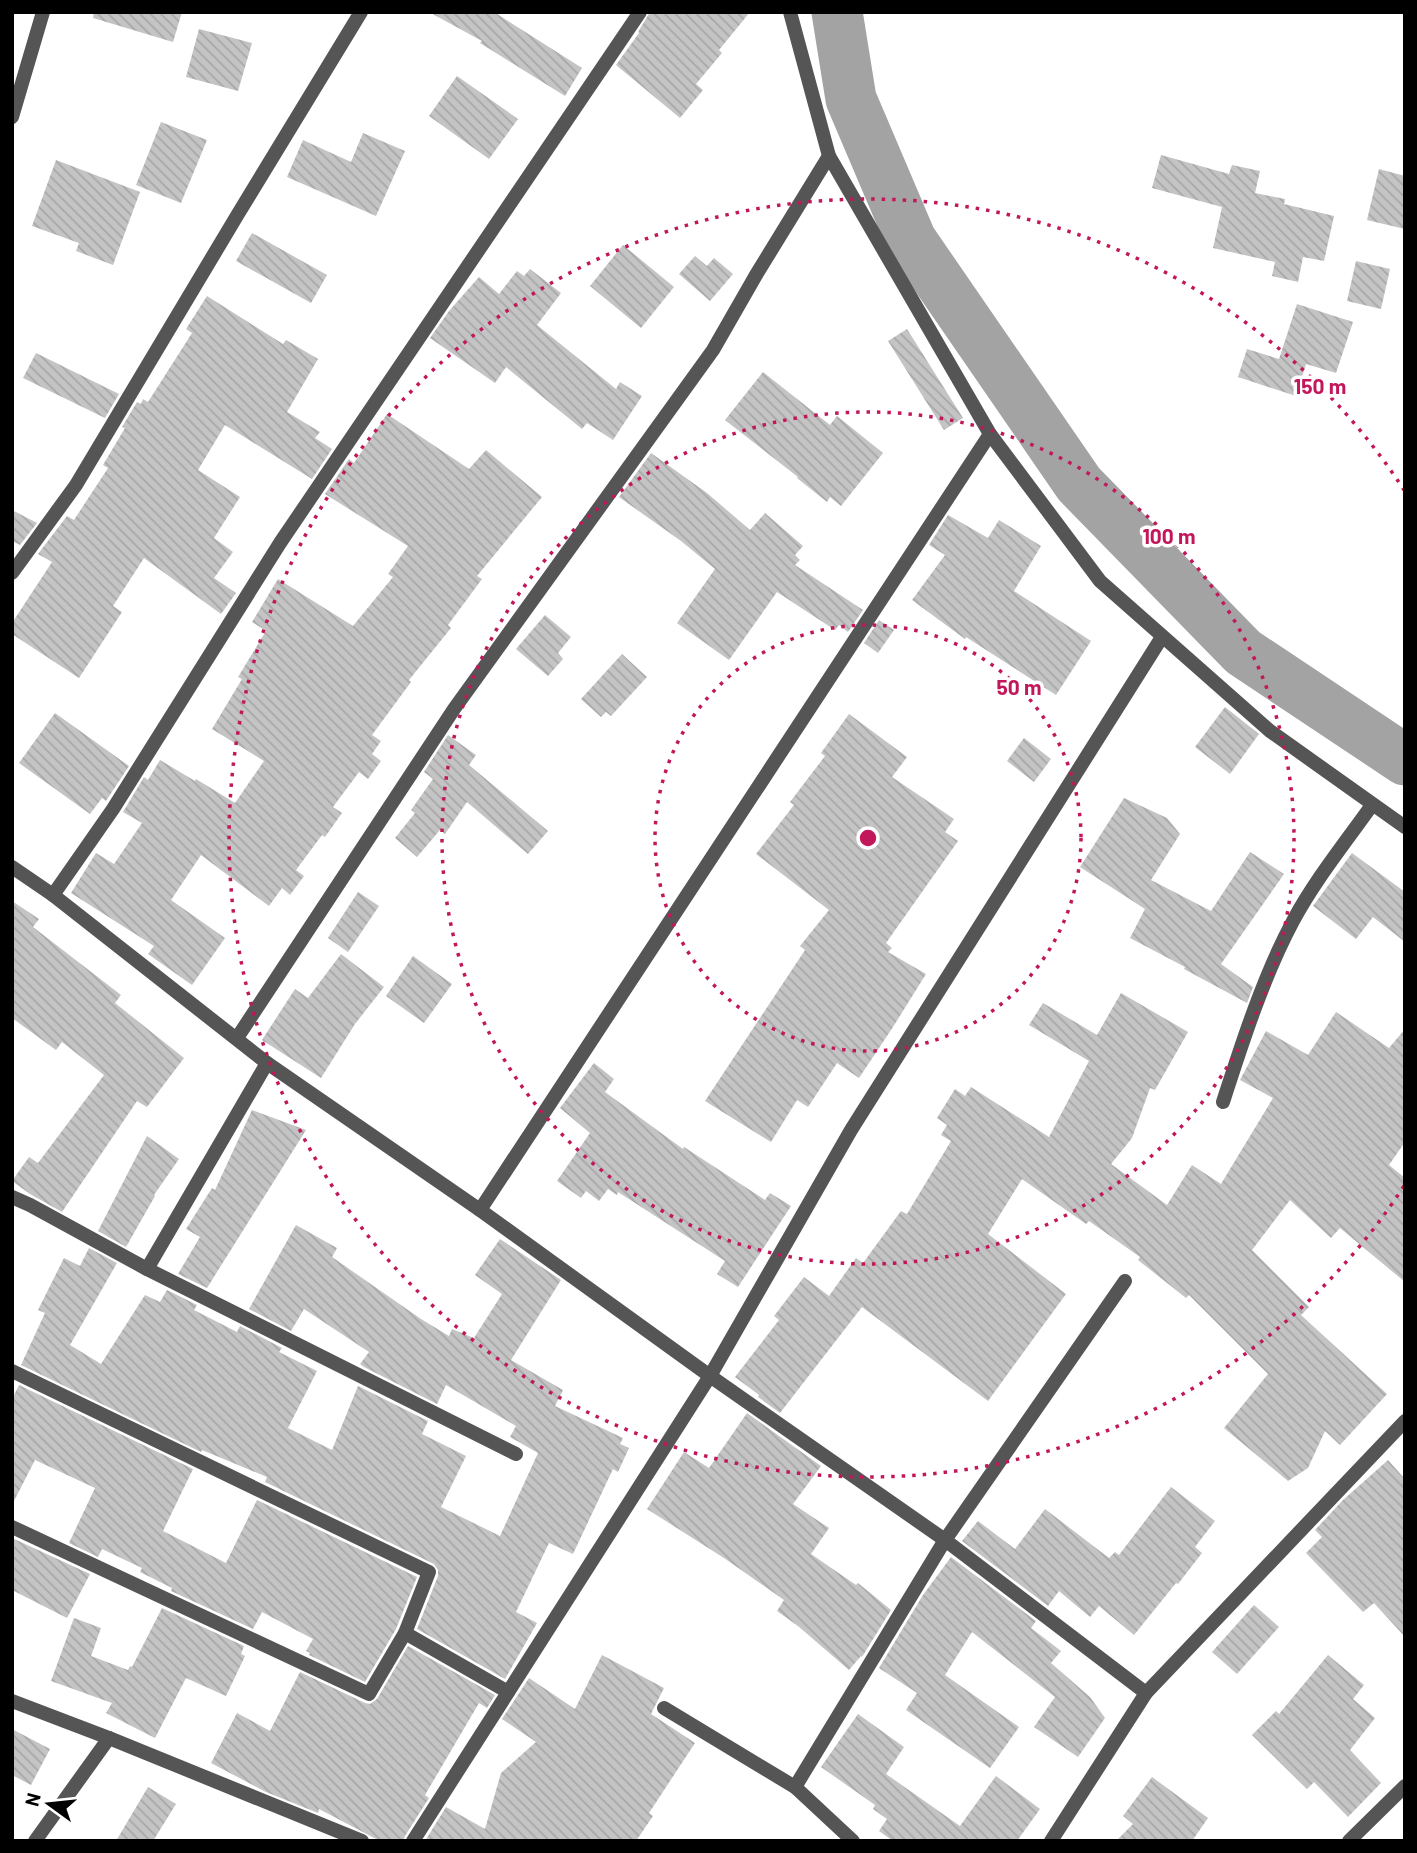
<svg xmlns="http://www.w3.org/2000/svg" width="1417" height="1853" font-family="Barlow,sans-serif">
<defs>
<pattern id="building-back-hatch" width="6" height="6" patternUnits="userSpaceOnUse" patternTransform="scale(1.75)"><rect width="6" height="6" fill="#c4c4c4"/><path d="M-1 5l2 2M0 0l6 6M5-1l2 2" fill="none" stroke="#a7a7a7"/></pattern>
</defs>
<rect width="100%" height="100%" fill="#fff"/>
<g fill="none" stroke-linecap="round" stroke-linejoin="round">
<path stroke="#a3a3a3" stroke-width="51" d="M837 12 851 99 911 240 1079 484 1243 652 1405 760"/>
</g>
<g fill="url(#building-back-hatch)">
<path d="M94 12H182L173 42 93 18Z"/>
<path d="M429 12H494L582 68 565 96 480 43 482 41Z"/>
<path d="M650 12H750L719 50 722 53 696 84 703 90 680 118 616 65 639 33 638 32Z"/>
<path d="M199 29 252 43 238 91 186 77Z"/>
<path d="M457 76 518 119 489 159 429 116Z"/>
<path d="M161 122 207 140 181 203 136 185Z"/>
<path d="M363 133 405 151 376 216 287 177 303 140 351 162Z"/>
<path d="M1161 155 1229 174 1232 165 1260 171 1255 193 1285 199 1284 204 1334 216 1324 261 1303 257 1298 282 1272 276 1275 262 1213 248 1222 207 1152 188Z"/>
<path d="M56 160 140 192 113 265 76 251 79 243 32 226Z"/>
<path d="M1379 169 1405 176V229L1367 220Z"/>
<path d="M252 233 327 275 311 303 236 261Z"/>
<path d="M623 245 674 287 641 328 590 286Z"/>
<path d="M695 256 707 266 714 258 733 274 710 301 679 274Z"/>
<path d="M1356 261 1390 269 1381 309 1347 301Z"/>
<path d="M530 269 561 293 537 325 616 389 620 382 642 396 613 440 587 423 582 429 506 367 495 383 430 338 449 311 479 277 499 294 517 271 524 276Z"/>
<path d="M207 296 283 344 286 340 318 359 287 412 320 432 315 438 332 449 312 479 225 425 198 470 240 497 214 538 233 552 214 578 236 593 221 614 144 558 113 606 122 612 79 678 12 634V623L52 562 38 554 67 516 74 520 108 468 103 465 125 428 122 427 137 402 141 404 143 399 148 402 192 333 186 329Z"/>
<path d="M1297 304 1353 322 1336 373 1306 364 1296 396 1238 377 1247 349 1279 359Z"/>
<path d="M907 329 963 418 944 430 888 341Z"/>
<path d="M36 353 119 394 105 418 23 378Z"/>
<path d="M763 372 830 425 837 416 883 453 841 506 830 497 827 502 797 478 798 477 725 420Z"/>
<path d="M387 414 469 469 486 450 542 497 477 576 482 579 448 625 451 628 409 680 411 682 372 735 381 741 372 754 381 761 368 779 359 772 333 807 342 813 325 837 322 835 296 870 304 876 290 895 282 888 269 906 201 855 171 900 225 938 192 985 148 954 154 946 71 893 96 853 114 864 142 823 123 812 144 777 148 780 160 760 195 781 196 779 235 803 264 761 212 729 242 679 238 677 266 631 252 622 278 579 353 626 393 577 388 574 408 546 325 494 349 459 354 463Z"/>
<path d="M651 453 707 493 750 530 765 513 803 546 795 555 800 560 795 565 863 610 848 632 839 625 835 630 777 592 729 660 677 623 715 569 681 541 619 497Z"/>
<path d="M12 510 37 523 20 545 12 541Z"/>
<path d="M948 515 988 538 999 520 1041 546 1014 591 1091 641 1056 695 966 637 965 639 912 600 945 555 929 545Z"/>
<path d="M545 615 571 637 558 653 563 659 548 676 516 649Z"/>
<path d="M879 620 894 630 878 653 864 643Z"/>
<path d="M622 654 647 677 611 716 606 712 601 717 581 699Z"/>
<path d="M1225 707 1259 734 1230 774 1195 747Z"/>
<path d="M55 713 129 766 106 801 102 798 90 814 19 763Z"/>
<path d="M849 714 907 757 892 777 954 819 945 832 958 841 886 943 892 948 888 952 926 974 893 1027 859 1078 837 1063 808 1107 797 1100 771 1142 705 1101 805 950 800 946 829 910 756 854 794 805 790 802 825 756 821 753Z"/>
<path d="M448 735 476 755 469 765 548 831 528 854 467 802 445 834 440 830 417 857 395 838 415 813 411 810 433 779 424 772Z"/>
<path d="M1024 738 1051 759 1034 782 1007 761Z"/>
<path d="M1124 798 1167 818 1180 834 1151 880 1211 911 1250 852 1284 874 1221 964 1253 987 1247 1003 1184 969 1185 967 1130 938 1145 909 1080 867Z"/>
<path d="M1352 853 1405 892V942L1373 917 1356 939 1313 906Z"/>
<path d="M358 892 379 906 348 952 328 938Z"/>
<path d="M12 901 39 919 33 927 121 995 115 1003 184 1058 147 1107 137 1101 62 1212 30 1194 12 1181 29 1157 38 1163 104 1075 62 1042 56 1050 12 1018Z"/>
<path d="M341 954 384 987 355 1024 321 1078 262 1040 295 989 308 998Z"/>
<path d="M413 956 452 984 424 1023 386 996Z"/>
<path d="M1121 993 1188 1032 1155 1090 1150 1088 1132 1138 1111 1164 1167 1205 1192 1165 1221 1184 1273 1098 1240 1080 1266 1031 1308 1055 1336 1012 1389 1048 1405 1029V1142L1389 1165 1405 1178V1282L1340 1228 1331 1238 1290 1200 1252 1250 1309 1307 1301 1315 1387 1394 1340 1445 1325 1431 1308 1468 1288 1481 1224 1428 1268 1374 1189 1295 1186 1298 1138 1260 1140 1257 1089 1221 1086 1224 1022 1179 988 1234 1066 1294 988 1401 862 1307 780 1413 758 1397 759 1395 735 1377 779 1320 774 1316 804 1277 829 1296 856 1258 863 1263 901 1211 907 1214 951 1141 941 1135 947 1125 937 1118 955 1089 965 1096 971 1087 1049 1137 1089 1061 1029 1025 1043 1003 1097 1035Z"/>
<path d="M594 1063 614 1079 605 1092 683 1149 684 1147 765 1200 770 1193 791 1206 738 1287 717 1274 725 1261 618 1192 617 1195 608 1189 599 1201 586 1191 581 1198 557 1181 590 1133 560 1108Z"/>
<path d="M252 1110 306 1130 207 1288 178 1274 200 1237 186 1229 212 1188 215 1190Z"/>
<path d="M147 1136 179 1159 154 1195 155 1196 126 1247 98 1231Z"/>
<path d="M296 1225 337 1248 332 1257 421 1319 449 1336 452 1329 474 1338 502 1294 475 1275 500 1239 561 1280 511 1360 563 1390 555 1406 623 1438 620 1444 629 1448 618 1472 613 1469 573 1554 549 1543 516 1612 537 1623 505 1679 417 1629 438 1576V1570L434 1564 265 1482 267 1477 202 1450 201 1452 21 1365 45 1313 38 1310 64 1258 80 1266 89 1248 117 1263 70 1345 101 1364 145 1295 160 1302 167 1290 197 1305 194 1310 237 1332 240 1326 282 1348 279 1352 317 1371 288 1428 332 1450 358 1386 428 1421 422 1434 466 1456 441 1507 500 1536 538 1453 510 1437 516 1426 446 1385 437 1404 364 1367 360 1364 369 1352 304 1309 291 1331 249 1309Z"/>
<path d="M19 1385 193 1469 163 1531 226 1563 257 1500 417 1577 396 1629 365 1682 309 1655 310 1653 306 1651 313 1639 262 1612 253 1629 171 1591 172 1588 140 1572 142 1568 102 1549 98 1557 69 1543 95 1488 35 1460 12 1505V1399Z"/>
<path d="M747 1413 821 1466 793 1504 829 1528 811 1554 856 1585 858 1583 891 1610 862 1657 861 1656 849 1670 798 1626 777 1611 784 1600 724 1558 647 1509 684 1452 709 1468Z"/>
<path d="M1388 1460 1405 1479V1637L1374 1603 1363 1612 1306 1553 1322 1537 1315 1530 1343 1500Z"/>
<path d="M1171 1487 1215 1521 1195 1547 1202 1553 1178 1584 1176 1583 1134 1635 1099 1606 1090 1617 1059 1591 1048 1606 962 1541 978 1521 1015 1549 1045 1509 1109 1558 1115 1552 1119 1555Z"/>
<path d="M12 1538 90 1574 67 1618 12 1590Z"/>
<path d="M951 1557 1036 1621 1031 1628 1061 1651 1051 1663 1090 1697 1105 1718 1078 1757 1034 1727 1055 1697 972 1632 945 1675 1019 1727 990 1768 906 1710 917 1693 879 1668 923 1595Z"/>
<path d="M1254 1605 1279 1627 1237 1674 1212 1652Z"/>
<path d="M162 1608 244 1646 241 1654 245 1656 226 1696 186 1678 155 1738 106 1713 112 1703 51 1681 74 1618 101 1628 91 1656 128 1670 130 1666 132 1667Z"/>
<path d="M408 1646 495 1695 487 1708 479 1703 425 1795 429 1798 405 1836 403 1841H380L319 1809 318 1813 266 1792 211 1763 237 1713 270 1731 300 1672 365 1703 370 1704 377 1699Z"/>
<path d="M602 1655 664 1688 651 1714 695 1743 649 1813 653 1816 636 1841H425L446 1807 485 1829 501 1773 536 1742 502 1719 529 1678 575 1709Z"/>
<path d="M1328 1655 1364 1685 1353 1699 1375 1718 1350 1750 1381 1783 1348 1817 1314 1782 1307 1789 1252 1735 1276 1711 1279 1714Z"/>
<path d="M858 1714 904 1747 886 1774 960 1826 996 1776 1040 1809 1017 1841H893L879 1831 887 1819 873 1809 875 1805 821 1767Z"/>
<path d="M12 1729 50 1749 31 1785 12 1775Z"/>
<path d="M1152 1777 1208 1818 1192 1841H1116L1133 1824 1123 1816Z"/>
<path d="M148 1787 176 1804 153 1841H116Z"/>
</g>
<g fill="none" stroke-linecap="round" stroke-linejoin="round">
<g stroke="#555" stroke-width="14">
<path d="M790 12 829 156 990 434 1100 581 1270 731 1405 827"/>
<path d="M12 117 43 12"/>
<path d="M12 573 76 485 238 214 361 12"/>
<path d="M12 867 53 895 267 1063 480 1210 710 1376 945 1540 1146 1693"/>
<path d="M53 895 113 809 280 543 640 12"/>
<path d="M237 1038 454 709 713 350 756 275 829 156"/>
<path d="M1223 1102C1242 1043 1264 975 1293 921 1315 880 1345 843 1372 805"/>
<path d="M12 1197 30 1205 147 1269 516 1454"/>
<path d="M480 1210 990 434"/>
<path d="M147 1269 267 1063"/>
<path d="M12 1371 429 1572 405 1633 369 1694 12 1527"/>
<path d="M405 1633 508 1692"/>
<path d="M12 1701 109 1738 362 1841"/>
<path d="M664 1708 795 1787 853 1841"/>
<path d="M795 1787 945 1540 1125 1281"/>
<path d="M35 1841 109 1738"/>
<path d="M413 1841 710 1376 851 1130 1162 637"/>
<path d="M1051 1841 1146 1693 1405 1421"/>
<path d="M1349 1841 1405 1786"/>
</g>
</g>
<g fill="none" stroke="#c2185b" stroke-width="3.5" stroke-dasharray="3.5 7">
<circle cx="868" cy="838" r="213"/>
<circle cx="868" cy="838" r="426"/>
<path d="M1404 1186A639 639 0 1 1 1404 490"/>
</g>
<circle cx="868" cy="838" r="10" fill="#c2185b" stroke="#fff" stroke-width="3.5"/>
<g font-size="21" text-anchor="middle" font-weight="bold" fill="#c2185b" stroke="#fff" stroke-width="7" stroke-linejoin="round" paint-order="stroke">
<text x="1320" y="394">150 m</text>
<text x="1169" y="544">100 m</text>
<text x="1019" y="695">50 m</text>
</g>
<rect width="1417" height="1853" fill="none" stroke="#000000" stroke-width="28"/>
<g transform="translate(49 1804) rotate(285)" stroke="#ffffff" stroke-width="5" paint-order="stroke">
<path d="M0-5L12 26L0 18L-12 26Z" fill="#000000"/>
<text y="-10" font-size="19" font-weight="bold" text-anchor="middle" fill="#000000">N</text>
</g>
</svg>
